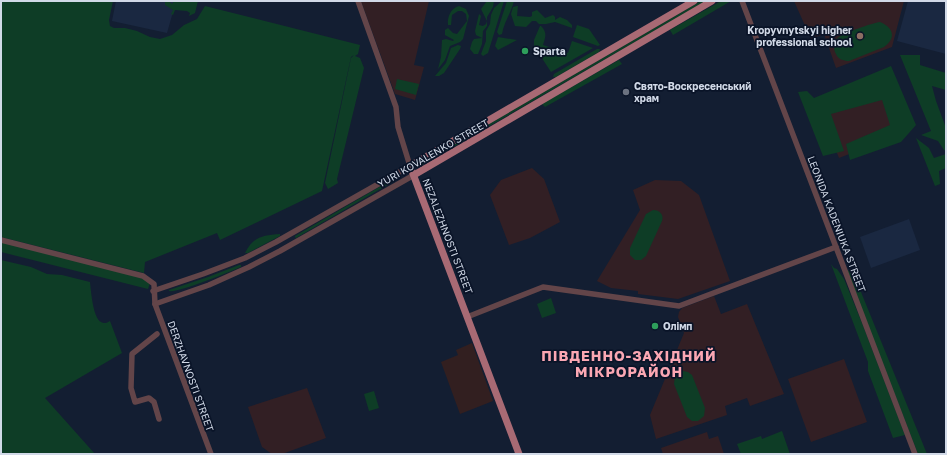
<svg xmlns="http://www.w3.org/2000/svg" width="947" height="455" font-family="'Golos Text',sans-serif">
<rect width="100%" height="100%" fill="#131e32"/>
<path fill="#321f20" d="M472 343 493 401 460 414 441 362 458 355 456 350Z"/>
<g fill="#1a2841">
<path d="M116 1H197L175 5 167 33 112 21Z"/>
<path d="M908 1H946V54L897 41Z"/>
<path d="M909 219 920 250 871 268 860 237Z"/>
</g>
<g fill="#321f24">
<path d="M361 1H429L414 65 424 67 415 100 395 94Z"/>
<path d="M794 1H904L892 47 836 68 824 34 811 39Z"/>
<path d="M889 82 908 131 839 158 819 108Z"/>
<path d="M532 168 544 179 560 222 530 238 509 245 490 195 501 180Z"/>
<path d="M655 180 681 181 699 195 730 281 678 299 638 294V291L611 288 597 281 640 210 633 190Z"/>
<path d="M714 296 721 314 747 304 784 394 750 406 747 398 725 406 727 415 656 439 650 415 684 333 678 317 679 312 682 308Z"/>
<path d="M844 359 867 422 811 442 788 379Z"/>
<path d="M307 388 326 438 282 454H272L262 447 248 407Z"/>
<path d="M707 432 709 439 718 436 724 454H663L661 448Z"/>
</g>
<g fill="#0e3d26">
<path d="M1 1H113L109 20 110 26 114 28H125L137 31 150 37 160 39 172 35 184 25 197 19 205 6 360 45 358 54 355 56 360 58 364 68 337 179 338 183 328 189 325 183 351 58 354 55 351 57 322 191 220 240 217 233 145 262 144 273 1 237Z"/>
<path d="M169 1 172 4 174 1H198L195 13 189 16 190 13 187 11 175 10 173 15 171 14 173 10 165 5V2Z"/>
<path d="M487 1H494L493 7 487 17V26L483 31 482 44 478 54H474L470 49 472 42 474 39 482 38 476 35 475 31 479 14 481 16 479 25 483 26 486 24 487 21 481 9Z"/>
<path d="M502 1H504L488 53 483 56 481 54 486 41V31L490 24 491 15 494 8Z"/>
<path d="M507 1H514C511 13 504 22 502 34L499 35 497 32Z"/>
<path d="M701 1H706L422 165V163Z"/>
<path d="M721 1H731L673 35 670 30Z"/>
<path d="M459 6 466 9 469 16 463 39 460 42 450 46 445 60 438 69 441 57 442 40 446 39 453 41 454 40 445 35V30L448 28 453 33 457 34 467 21 466 14 462 11H458L452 15 451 25H448C447 17 451 8 459 6Z"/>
<path d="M517 6H518L517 16 530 17 532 16V12L537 10 545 18 553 15 555 17V20L560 17 567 20 572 25V28L555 22 546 24H539L536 21H532L526 27 515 26 511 14 513 7Z"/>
<path d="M880 22C893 27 897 38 884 47L849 61C843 61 838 59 836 54 833 49 833 41 839 37 844 33 872 23 880 22Z"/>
<path d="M577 25 589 29 600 45 598 46 573 37Z"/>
<path d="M540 26H541C548 33 545 38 543 45L568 53 572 41 593 48 551 72 534 46V40Z"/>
<path d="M498 37 517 40 498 50 495 46Z"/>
<path d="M458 45 461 46 460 49 444 73 439 76H435L446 63 451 48Z"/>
<path d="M597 49H600L599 52 556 77H553L554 74Z"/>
<path d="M900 55H920V65L946 73V90L932 86 936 101 946 128V151L944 150 938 141 921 135 931 131Z"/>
<path d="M619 60 622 64 545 107 542 104Z"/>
<path d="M891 66 916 125 901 142 850 160 846 144 890 125 882 100 831 114 844 151 823 156 798 92 807 91 814 98Z"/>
<path d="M397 79 419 84 416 95 395 89Z"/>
<path d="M916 138 929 148 934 158 946 154V168L939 171 940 184 935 186Z"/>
<path d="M400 175H401V177L296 238 295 237V236Z"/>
<path d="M653 210C660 210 664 215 662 221L646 256 641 260H635L630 255V248L646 214Z"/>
<path d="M280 234V236L248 253H245C253 237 263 235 280 234Z"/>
<path d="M1 242 151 280 148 289 1 252Z"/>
<path d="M1 260 31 267 47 274 62 275 90 282C91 291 93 318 101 322 104 324 107 323 110 321L122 353 45 398 95 454H1Z"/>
<path d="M831 264 834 268 837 269 844 279 862 323 905 435 893 438 868 371V362Z"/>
<path d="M239 265H241V267C229 272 179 293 169 291V290L208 277Z"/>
<path d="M852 270 927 454H918L847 271Z"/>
<path d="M551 298 556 313 542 318 537 304Z"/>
<path d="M683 371 688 372 692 375 705 408 704 416 698 421H692L687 417 674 384 675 376Z"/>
<path d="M374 391 379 408 369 411 364 394Z"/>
<path d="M782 431 790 454H741L737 444 761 436 762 439Z"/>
</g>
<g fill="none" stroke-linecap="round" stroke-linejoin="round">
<g stroke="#634549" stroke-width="5.5">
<path d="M742 1 915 454"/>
<path d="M1 240 143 276 154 284 155 304 211 454"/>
<path d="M153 291 203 274 245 258 276 242 410 166 398 127 396 107 358 1"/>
<path d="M155 304 209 285 249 267 280 251 414 175"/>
<path d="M467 317 543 287 679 306 836 247"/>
<path d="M157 334 132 354 131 388 135 402 149 398 154 402 159 419"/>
</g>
<g stroke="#a86a74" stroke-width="7">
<path d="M414 175 712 1"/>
<path d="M519 454 410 166 694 1"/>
</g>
</g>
<circle fill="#8d6e63" stroke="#0a1428" stroke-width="1.5" cx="860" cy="36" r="4"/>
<g fill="#2e9e5b" stroke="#0a1428" stroke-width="1.5">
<circle cx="525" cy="51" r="4"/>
<circle cx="655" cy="326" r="4"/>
</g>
<circle fill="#6b7280" stroke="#0a1428" stroke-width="1.5" cx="626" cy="92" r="4"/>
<g text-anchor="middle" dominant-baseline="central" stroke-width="3.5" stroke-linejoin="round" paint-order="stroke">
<g font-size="10" font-weight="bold" fill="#d1d9e7" stroke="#0a1428" text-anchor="start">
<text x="852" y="30" text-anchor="end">Kropyvnytskyi higher<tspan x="852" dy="12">professional school</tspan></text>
<text x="533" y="51">Sparta</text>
<text x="634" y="86">Свято-Воскресенський<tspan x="634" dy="12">храм</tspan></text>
<text x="663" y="326">Олімп</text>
</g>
<g font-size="10" fill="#d1d9e7" stroke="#0a1428">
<text transform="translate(433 153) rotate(-30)">YURI KOVALENKO STREET</text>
<text transform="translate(837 224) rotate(69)">LEONIDA KADENIUKA STREET</text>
<text transform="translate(448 236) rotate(69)">NEZALEZHNOSTI STREET</text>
<text transform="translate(191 376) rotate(70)">DERZHAVNOSTI STREET</text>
</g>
<g font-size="14" font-weight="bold" letter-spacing="1" fill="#fba7b3" stroke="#0a1428">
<text x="629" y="355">ПІВДЕННО-ЗАХІДНИЙ<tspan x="629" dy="16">МІКРОРАЙОН</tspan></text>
</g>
</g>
<rect width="947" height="455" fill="none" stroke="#d1d9e7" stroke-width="4"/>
</svg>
